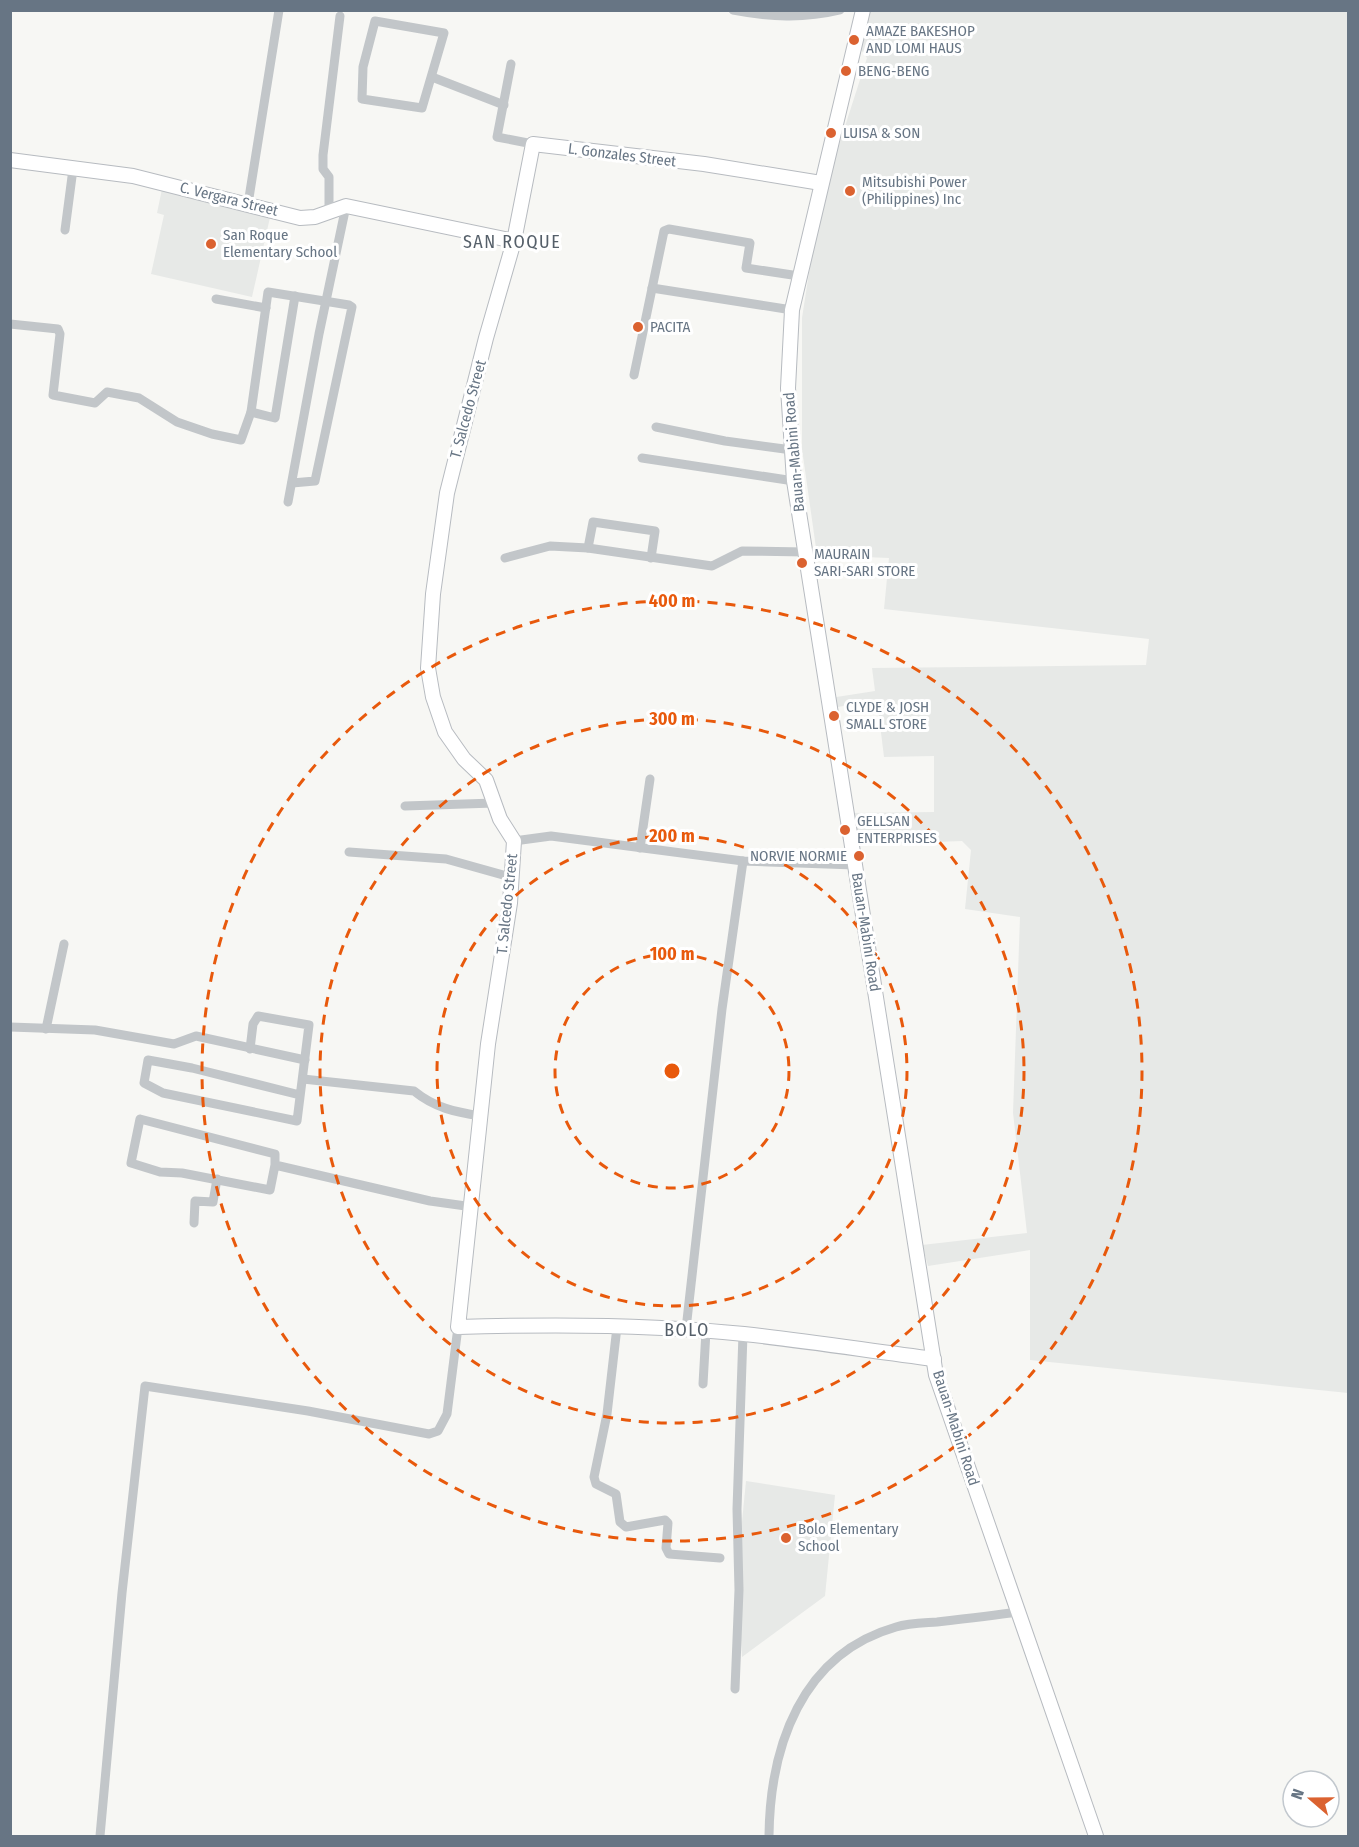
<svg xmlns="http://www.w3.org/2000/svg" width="1359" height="1847" font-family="'Fira Sans Condensed',sans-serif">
<rect width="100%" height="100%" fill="#f7f7f4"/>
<g fill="#e7e9e7">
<path d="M867 11H1348V1393L1030 1360V1250L928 1266 922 1245 1027 1233 1013 1113 1020 917 965 909 971 850 962 841 855 845 853 813 934 812V756L884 757 877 700 832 708 830 698 875 691 872 668 1146 665 1149 639 884 609 889 558 817 555 802 449V318L815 234 838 148 867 58 859 47Z"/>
<path d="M162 189 271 213 252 297 151 274 164 215 157 213Z"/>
<path d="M746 1481 835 1495 825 1596 742 1657 737 1572Z"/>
</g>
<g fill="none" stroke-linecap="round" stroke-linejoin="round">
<defs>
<g id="secondary">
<path d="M863 10 792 310 788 388 794 481 936 1375 1096 1836"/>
<path d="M10 160 133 176 300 218 315 217 346 206 514 241"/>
<path d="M821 183 704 164 533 144 514 241 486 338 447 493 433 594 428 668 433 697 445 732 464 759 486 780 500 819 514 841 510 903 488 1044 458 1327C553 1324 650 1324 744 1334 808 1341 871 1351 934 1359"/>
</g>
</defs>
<use href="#secondary" stroke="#b7bbc0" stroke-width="16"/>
<g stroke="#c2c6c9" stroke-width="9">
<path d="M733 10C770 17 803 19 840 10"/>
<path d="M375 21 444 33 422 108 362 99 363 67Z"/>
<path d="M511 64 497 137 533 144"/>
<path d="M432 77 504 105"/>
<path d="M248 204 279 10"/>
<path d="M329 211V177L323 169V155L340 16"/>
<path d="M65 230 73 169"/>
<path d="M652 288 792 310"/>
<path d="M216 299 266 308"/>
<path d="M10 324 58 329 60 334 53 395 95 403 107 392 139 398 177 422 212 434 241 440 251 412 268 292 349 305 352 307 315 481 292 483"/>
<path d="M634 375 664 231 669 229 750 243 746 268 799 276"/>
<path d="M251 412 275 418 295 296"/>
<path d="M656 427 725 441 792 450"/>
<path d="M642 458 794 481"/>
<path d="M288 502 319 334 346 206"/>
<path d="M588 548 593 522 655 531 651 558"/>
<path d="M505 558 550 546 588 548 712 566 742 551 806 552"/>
<path d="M405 806 494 803"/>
<path d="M514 841 551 836 743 861 855 865"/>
<path d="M640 848 650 779"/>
<path d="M349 852 446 859 510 877"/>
<path d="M10 1027 95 1030 174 1044 196 1036 305 1060"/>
<path d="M46 1029 64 944"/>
<path d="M250 1049 253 1024 258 1016 309 1025 297 1121 163 1093 144 1083 148 1060 192 1068 300 1095"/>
<path d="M303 1079 414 1091C435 1108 455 1112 481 1116"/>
<path d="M275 1165 270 1190 182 1173 160 1172 131 1163 140 1119 275 1154V1165L430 1201 473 1207"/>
<path d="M194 1223 195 1201 213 1202 217 1179"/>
<path d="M617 1327 607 1414 594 1477 596 1484 616 1494 620 1522 626 1527 665 1520 668 1523 666 1548 669 1554 720 1558"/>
<path d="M686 1329 722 1009 743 861"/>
<path d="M703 1384 706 1331"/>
<path d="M735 1689 739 1590 737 1509 743 1334"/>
<path d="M100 1836 122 1593 145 1386 308 1411 429 1434 438 1431 447 1414 458 1327"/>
<path d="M769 1836C770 1747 801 1654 896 1627 909 1623 924 1623 937 1622 964 1619 991 1616 1018 1612"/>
</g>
<use href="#secondary" stroke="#fff" stroke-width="14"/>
</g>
<g fill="none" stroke="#e8590c" stroke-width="3" stroke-dasharray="10 8">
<circle cx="672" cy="1071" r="117"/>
<circle cx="672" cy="1071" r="235"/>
<circle cx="672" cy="1071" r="352"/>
<circle cx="672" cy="1071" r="470"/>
</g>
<g fill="#db6230" stroke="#fff" stroke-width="2">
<circle cx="854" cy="40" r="6"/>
<circle cx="846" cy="71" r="6"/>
<circle cx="831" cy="133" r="6"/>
<circle cx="850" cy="191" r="6"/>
<circle cx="211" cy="244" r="6"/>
<circle cx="638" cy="327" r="6"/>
<circle cx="802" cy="563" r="6"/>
<circle cx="834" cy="716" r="6"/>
<circle cx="845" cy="830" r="6"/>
<circle cx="859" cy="856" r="6"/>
<circle cx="786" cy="1538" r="6"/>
</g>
<g text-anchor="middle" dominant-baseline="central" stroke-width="6" stroke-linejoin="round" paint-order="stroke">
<g font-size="15" fill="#677584" stroke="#fff" text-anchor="start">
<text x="866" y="31">AMAZE BAKESHOP<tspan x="866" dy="17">AND LOMI HAUS</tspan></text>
<text x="858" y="71">BENG-BENG</text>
<text x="843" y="133">LUISA &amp; SON</text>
<text x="862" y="182">Mitsubishi Power<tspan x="862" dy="17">(Philippines) Inc</tspan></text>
<text x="223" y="235">San Roque<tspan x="223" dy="17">Elementary School</tspan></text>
<text x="650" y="327">PACITA</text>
<text x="814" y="554">MAURAIN<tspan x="814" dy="17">SARI-SARI STORE</tspan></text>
<text x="846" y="707">CLYDE &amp; JOSH<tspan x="846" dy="17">SMALL STORE</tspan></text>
<text x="857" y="821">GELLSAN<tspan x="857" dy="17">ENTERPRISES</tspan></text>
<text x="847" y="856" text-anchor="end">NORVIE NORMIE</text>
<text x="798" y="1529">Bolo Elementary<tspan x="798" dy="17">School</tspan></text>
</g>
<g font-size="15" fill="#677584" stroke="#fff">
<text transform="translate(622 155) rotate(7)">L. Gonzales Street</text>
<text transform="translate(229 199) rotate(14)">C. Vergara Street</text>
<text transform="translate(468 409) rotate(-75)">T. Salcedo Street</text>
<text transform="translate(794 452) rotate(-95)">Bauan-Mabini Road</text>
<text transform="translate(507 904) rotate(-84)">T. Salcedo Street</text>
<text transform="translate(866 932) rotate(81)">Bauan-Mabini Road</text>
<text transform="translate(956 1428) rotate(72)">Bauan-Mabini Road</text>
</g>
<g font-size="18" letter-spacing="1.5" fill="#555f69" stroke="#fff">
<text x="512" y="242">SAN ROQUE</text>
<text x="687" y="1330">BOLO</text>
</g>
</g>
<circle cx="672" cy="1071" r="9" fill="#e8590c" stroke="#fff" stroke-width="3"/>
<g font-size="18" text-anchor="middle" font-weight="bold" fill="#e8590c" stroke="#fff" stroke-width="6" stroke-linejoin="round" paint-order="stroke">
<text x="672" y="607">400 m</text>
<text x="672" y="725">300 m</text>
<text x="672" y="842">200 m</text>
<text x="672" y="960">100 m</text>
</g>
<rect width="1359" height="1847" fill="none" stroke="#677584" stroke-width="24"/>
<g transform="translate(1311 1799) rotate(290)"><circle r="28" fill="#ffffff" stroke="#c2c8ce" stroke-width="1.5"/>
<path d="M0-4.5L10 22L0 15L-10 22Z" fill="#db6230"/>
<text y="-9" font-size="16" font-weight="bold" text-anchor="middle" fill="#677584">N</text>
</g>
</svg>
